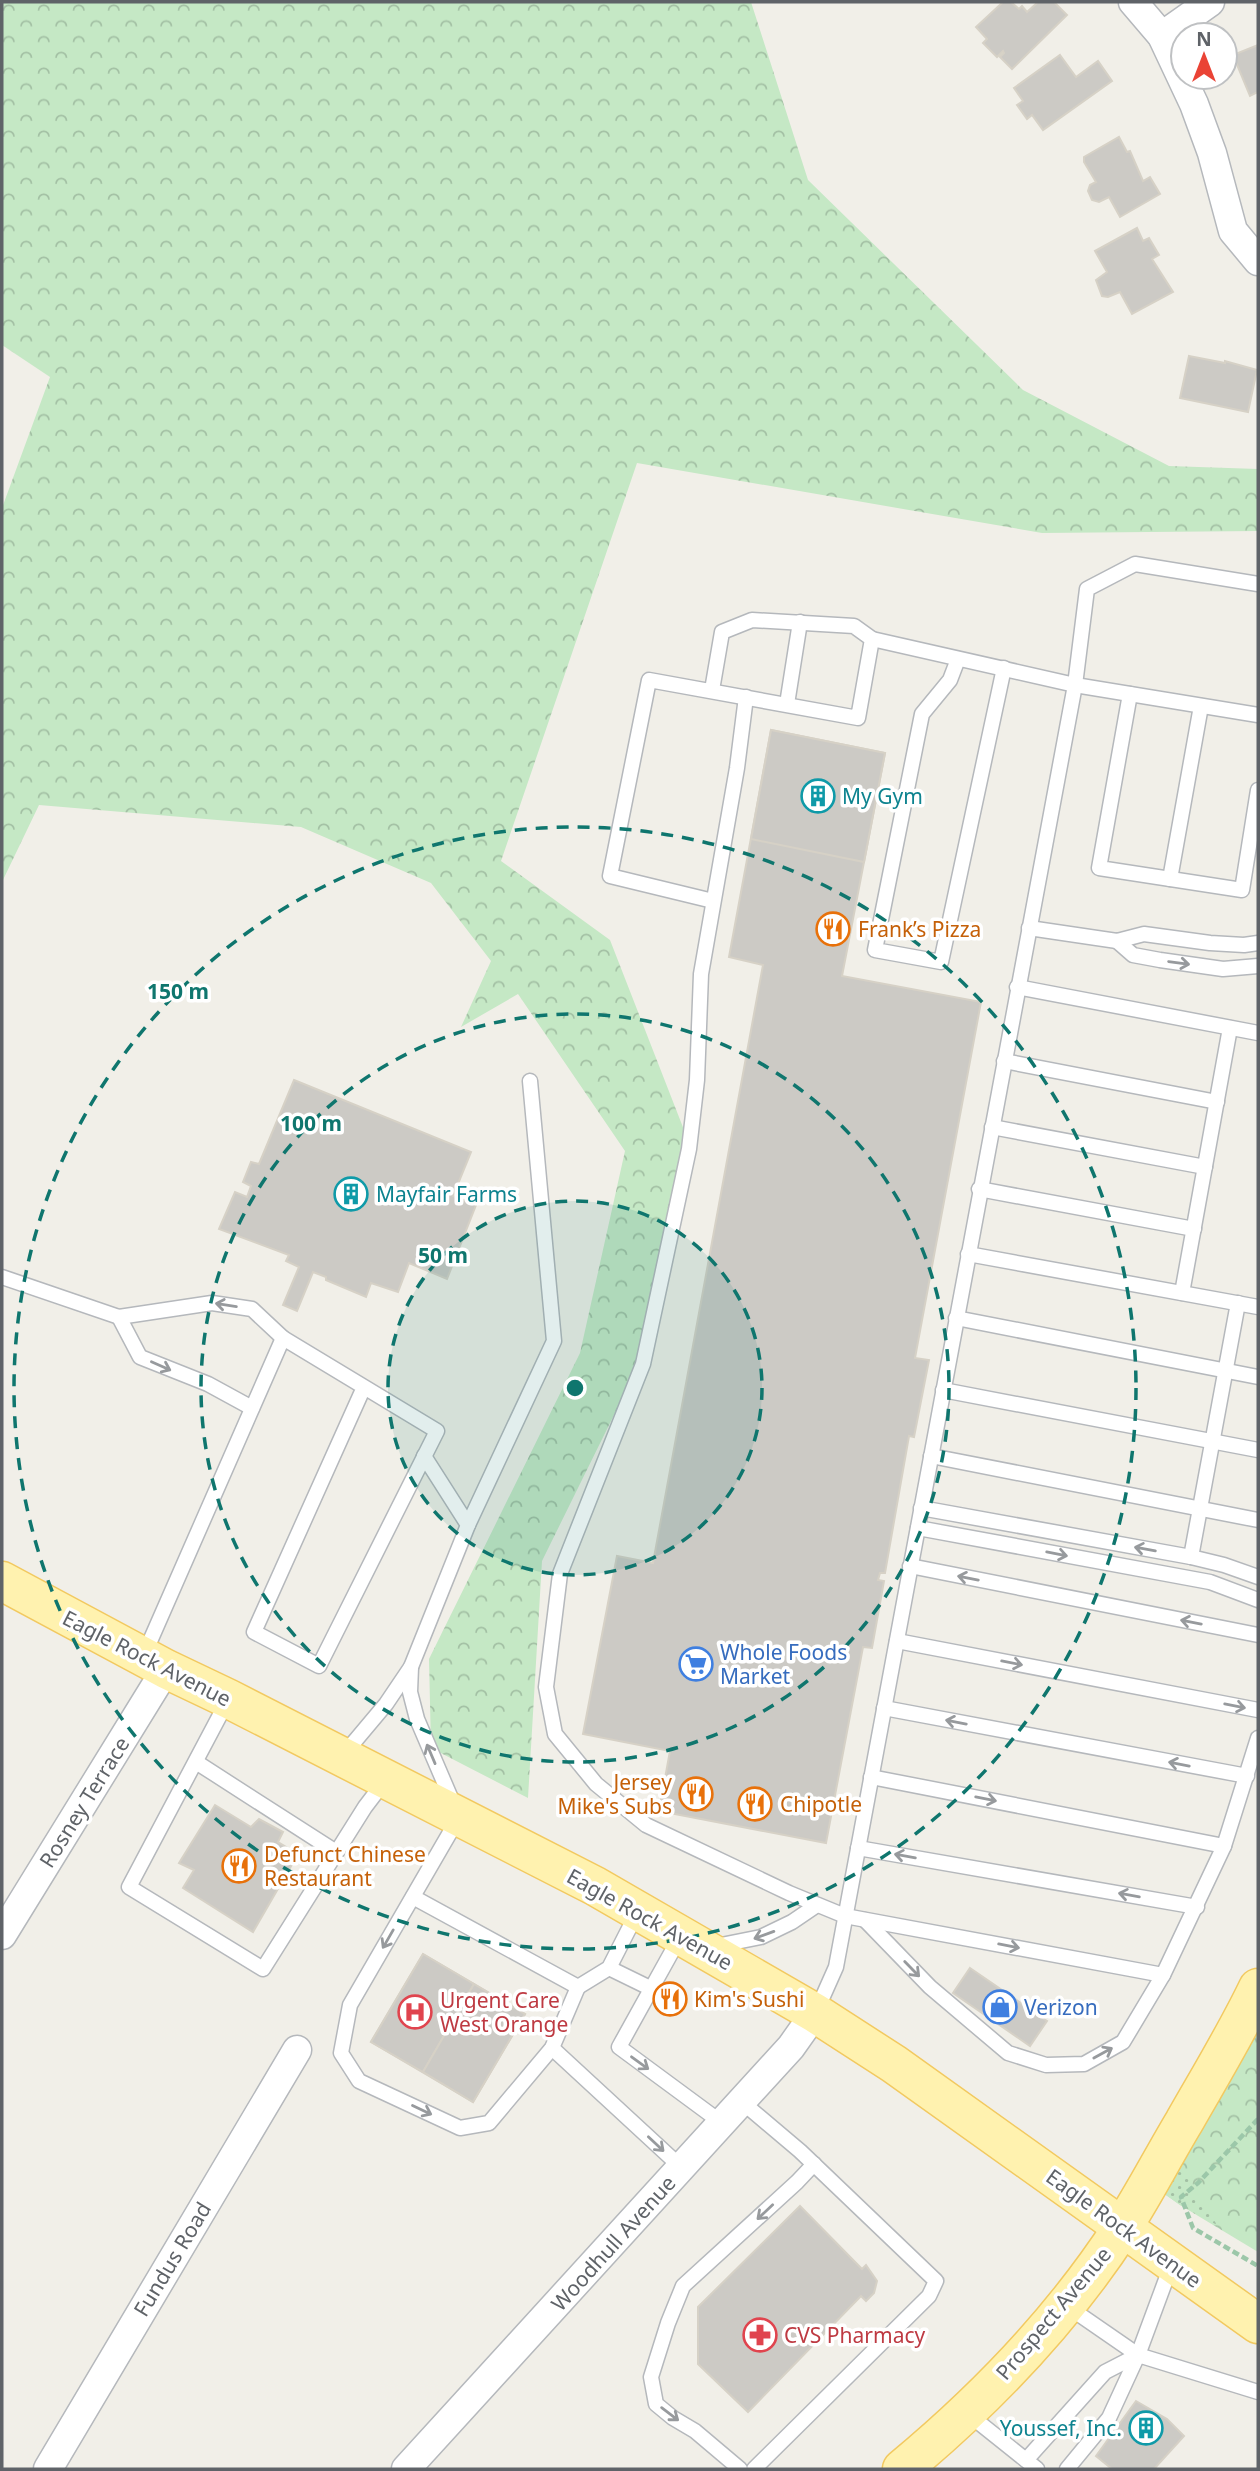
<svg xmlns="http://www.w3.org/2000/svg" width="1260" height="2471" font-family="'Noto Sans',sans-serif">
<defs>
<pattern id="forest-crowns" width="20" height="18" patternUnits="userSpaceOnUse" patternTransform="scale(1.75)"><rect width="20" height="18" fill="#c5e8c5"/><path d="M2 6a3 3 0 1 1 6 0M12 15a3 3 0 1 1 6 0" fill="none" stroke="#a3c0a4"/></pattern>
<pattern id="park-dots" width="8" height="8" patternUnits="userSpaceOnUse" patternTransform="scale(1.75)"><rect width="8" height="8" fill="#c5e8c5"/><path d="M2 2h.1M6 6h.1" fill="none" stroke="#a3c0a4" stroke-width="1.8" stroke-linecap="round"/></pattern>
</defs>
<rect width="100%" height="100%" fill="#f1efe8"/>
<g fill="url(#forest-crowns)">
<path d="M2 2H751L808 180 1023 390 1169 466 1258 469V531L1042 533 637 463 501 861 610 940 686 1135 645 1352 542 1561 528 1798 431 1748 429 1659 580 1353 625 1151 518 994 461 1027 491 961 431 883 301 827 39 805 2 882V508L50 377 2 345Z"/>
<path d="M1258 2012V2252L1180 2205 1149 2183Z"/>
</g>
<path fill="url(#park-dots)" d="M1181 2161 1192 2185 1217 2225 1180 2205 1149 2183Z"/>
<g fill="#cccac5" stroke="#d6d1c6" stroke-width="2">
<path d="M1003 2H1011L1019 9 1022 6 1027 12 1038 2H1054L1067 15 1012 69 1000 57 1004 53 1003 51 997 57 983 43 987 39 976 27Z"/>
<path d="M1258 45V92L1250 96 1233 55Z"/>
<path d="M1060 55 1076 77 1098 61 1112 81 1043 130 1032 115 1027 119 1017 105 1023 101 1014 88Z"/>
<path d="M1119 137 1127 152 1130 151 1143 181 1150 177 1160 194 1120 217 1109 197 1099 202 1092 200 1088 191 1090 185 1096 182 1084 162V157Z"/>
<path d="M1137 228 1143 241 1149 238 1159 255 1152 259 1173 292 1132 314 1120 292 1108 297 1102 296 1096 280 1107 272 1095 251Z"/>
<path d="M1189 356 1225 363V361L1257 370 1248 412 1180 398Z"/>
<path d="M771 730 885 753 842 976 981 1002 915 1358 929 1360 914 1437 909 1436 885 1573H880L878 1580 884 1581 872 1648 863 1647 826 1843 659 1811 670 1751 583 1734 617 1556 653 1563 763 965 729 957Z"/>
<path d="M771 730 885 753 864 862 751 839Z"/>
<path d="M294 1080 471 1152 453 1196 476 1205 447 1279 409 1263 398 1292 371 1283 366 1297 326 1280V1277L313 1272 297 1311 283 1305 299 1267 286 1261 289 1255 219 1229 235 1192 247 1197 251 1186 243 1182 251 1162 259 1164Z"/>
<path d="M215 1805 251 1827 259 1819 283 1832 278 1842 298 1854 253 1932 183 1888 194 1870 179 1863Z"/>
<path d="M423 1954 525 2014 473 2102 371 2042Z"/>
<path d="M423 1954 474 1984 423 2072 371 2042Z"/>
<path d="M970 1968 1047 2021 1030 2046 953 1993Z"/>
<path d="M474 1984 525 2014 473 2102 423 2072Z"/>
<path d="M800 2206 862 2269 866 2265 877 2281 874 2293 866 2301 861 2296 748 2412 698 2364V2307Z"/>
<path d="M1136 2401 1167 2419 1184 2436 1154 2469H1112L1096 2456Z"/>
</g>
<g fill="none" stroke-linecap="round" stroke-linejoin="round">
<defs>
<g id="service">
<path d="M872 639 1075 685 1258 715"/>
<path d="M958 659 950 680 922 714 875 950 941 962 1004 668"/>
<path d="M712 690 722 632 752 620 854 626 872 639 858 718 649 680 610 876 713 901"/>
<path d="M1130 694 1099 868 1242 890 1258 790"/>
<path d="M746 697 737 768 701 974 697 1080 689 1149 643 1364 560 1574 546 1687 555 1734 596 1784 646 1825 789 1893 845 1916 1163 1975"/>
<path d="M787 704 800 622"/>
<path d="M1170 879 1201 706"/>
<path d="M1029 928 1117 941 1144 934 1210 943 1244 945 1258 943"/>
<path d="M1117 941 1133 955 1160 960 1223 969 1258 966"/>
<path d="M1017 987 1258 1033"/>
<path d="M1004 1061 1217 1102"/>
<path d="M992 1127 1205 1167"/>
<path d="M979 1189 1194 1229"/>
<path d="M968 1254 1258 1307"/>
<path d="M2 1277 119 1317 212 1303 252 1309 283 1338"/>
<path d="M1182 1293 1230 1028"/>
<path d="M119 1317 140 1357 208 1384 252 1408"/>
<path d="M956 1318 1258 1377"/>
<path d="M943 1390 1258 1450"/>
<path d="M931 1456 1258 1520"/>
<path d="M921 1508 1191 1557 1224 1565 1258 1577"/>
<path d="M468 1525 554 1341 530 1081"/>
<path d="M918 1528 1210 1582 1258 1600"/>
<path d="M1191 1557 1238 1303"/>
<path d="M910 1566 1258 1635"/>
<path d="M897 1641 1258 1710"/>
<path d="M144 1655 283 1338 437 1431 319 1666 254 1632 364 1387"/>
<path d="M411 1667 410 1692 417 1719 459 1817 350 2005 341 2053 359 2081 460 2128 489 2123 552 2048 578 1987"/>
<path d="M228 1700 129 1887 263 1969 365 1807 384 1782"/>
<path d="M884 1708 1247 1776"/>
<path d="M344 1754 386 1704 411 1667 468 1525 424 1456"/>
<path d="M196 1762 336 1852"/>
<path d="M871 1777 1224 1846"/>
<path d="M858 1848 1197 1907"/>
<path d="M413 1897 578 1987 609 1968 638 1911"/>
<path d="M865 1920 930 1987 1008 2053 1046 2065 1084 2064 1123 2042 1163 1975 1224 1846 1258 1738"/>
<path d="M680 1937 619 2047 722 2123"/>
<path d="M716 1946 761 1937 792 1922 817 1905"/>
<path d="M609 1968 652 1989"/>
<path d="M816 2012 836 1967 1075 685 1087 589 1135 564 1258 584"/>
<path d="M552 2048 682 2168"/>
<path d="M742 2102 800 2151 936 2281 929 2296 754 2469"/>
<path d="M1067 2306 1138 2355"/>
<path d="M967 2413 1037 2469"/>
<path d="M1026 2460 1105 2372 1138 2355 1171 2266"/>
<path d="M740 2469 695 2431 673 2418 656 2404 651 2377 668 2323 683 2286 797 2182 814 2164"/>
<path d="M1067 2469 1109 2418 1138 2355 1258 2392"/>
</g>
<g id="minor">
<path d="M1133 2 1162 36 1194 104 1212 153 1233 231 1258 261"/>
<path d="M1162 36 1210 2"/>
<path d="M2 1935 166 1669"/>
<path d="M48 2469 297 2050"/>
<path d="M406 2469 791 2047 815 2013"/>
</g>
<g id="primary">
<path d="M2 1581 166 1669 229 1699 595 1886 815 2013 894 2064 1258 2324"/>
<path d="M902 2469C985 2400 1063 2319 1122 2228 1144 2194 1163 2157 1184 2122 1209 2078 1236 2034 1258 1988"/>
</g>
</defs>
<use href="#service" stroke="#b5b8bc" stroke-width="17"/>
<use href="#minor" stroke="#b5b8bc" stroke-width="31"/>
<use href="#primary" stroke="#f2c960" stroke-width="41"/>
<path stroke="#9cc7a9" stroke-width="4.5" stroke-dasharray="7 3.5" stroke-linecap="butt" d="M1258 2119 1198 2183 1181 2197 1193 2228 1258 2266"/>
<use href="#service" stroke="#fff" stroke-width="14"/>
<use href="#minor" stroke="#fff" stroke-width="28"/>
<use href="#primary" stroke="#fff2af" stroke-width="38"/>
</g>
<defs><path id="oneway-shaft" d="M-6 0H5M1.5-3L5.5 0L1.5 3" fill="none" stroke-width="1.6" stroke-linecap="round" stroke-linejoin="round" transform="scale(1.75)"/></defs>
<g stroke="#979a9d">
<use href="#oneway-shaft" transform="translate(1179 963) rotate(8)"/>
<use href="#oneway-shaft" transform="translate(226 1305) rotate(-171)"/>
<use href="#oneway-shaft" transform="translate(161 1366) rotate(24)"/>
<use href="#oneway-shaft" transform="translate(1145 1549) rotate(-170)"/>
<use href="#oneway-shaft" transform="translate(1057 1554) rotate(11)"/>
<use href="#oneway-shaft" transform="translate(968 1578) rotate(-169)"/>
<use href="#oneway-shaft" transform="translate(1191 1622) rotate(-169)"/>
<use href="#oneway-shaft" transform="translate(1012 1663) rotate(11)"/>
<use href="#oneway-shaft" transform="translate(1235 1706) rotate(11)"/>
<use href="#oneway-shaft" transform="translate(956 1722) rotate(-169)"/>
<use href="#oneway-shaft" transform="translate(431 1754) rotate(-113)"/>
<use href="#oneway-shaft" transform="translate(1179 1764) rotate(-169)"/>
<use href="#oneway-shaft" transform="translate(986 1799) rotate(11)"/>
<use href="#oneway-shaft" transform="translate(905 1856) rotate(-170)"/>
<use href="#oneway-shaft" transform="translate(1129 1895) rotate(-170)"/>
<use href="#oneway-shaft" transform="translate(764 1935) rotate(160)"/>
<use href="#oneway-shaft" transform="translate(388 1939) rotate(120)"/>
<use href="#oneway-shaft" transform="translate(1009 1946) rotate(11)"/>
<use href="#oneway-shaft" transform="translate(912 1969) rotate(46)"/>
<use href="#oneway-shaft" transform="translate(1103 2053) rotate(-29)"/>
<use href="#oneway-shaft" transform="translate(640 2063) rotate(36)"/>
<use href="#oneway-shaft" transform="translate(422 2110) rotate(25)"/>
<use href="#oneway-shaft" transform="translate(656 2144) rotate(43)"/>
<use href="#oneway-shaft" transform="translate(765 2212) rotate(137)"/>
<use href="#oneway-shaft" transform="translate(670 2414) rotate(37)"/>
</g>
<circle cx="575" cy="1388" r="187" fill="#0f766e" fill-opacity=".12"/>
<g fill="none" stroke="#0f766e" stroke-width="3.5" stroke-dasharray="12 9">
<circle cx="575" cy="1388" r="187"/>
<circle cx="575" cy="1388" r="374"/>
<circle cx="575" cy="1388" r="561"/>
</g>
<defs>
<symbol id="building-ring" viewBox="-11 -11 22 22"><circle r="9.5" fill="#fff" stroke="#0f9aa8" stroke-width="1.5"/><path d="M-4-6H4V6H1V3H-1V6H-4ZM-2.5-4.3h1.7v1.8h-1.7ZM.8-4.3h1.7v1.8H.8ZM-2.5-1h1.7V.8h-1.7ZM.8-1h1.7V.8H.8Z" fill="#0f9aa8"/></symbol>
<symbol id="restaurant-ring" viewBox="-11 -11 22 22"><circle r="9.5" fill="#fff" stroke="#e8710a" stroke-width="1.5"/><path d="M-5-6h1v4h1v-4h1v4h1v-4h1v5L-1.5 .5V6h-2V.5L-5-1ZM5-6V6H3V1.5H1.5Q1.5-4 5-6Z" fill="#e8710a"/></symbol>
<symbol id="supermarket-ring" viewBox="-11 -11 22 22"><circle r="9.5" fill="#fff" stroke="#3f7fe0" stroke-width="1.5"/><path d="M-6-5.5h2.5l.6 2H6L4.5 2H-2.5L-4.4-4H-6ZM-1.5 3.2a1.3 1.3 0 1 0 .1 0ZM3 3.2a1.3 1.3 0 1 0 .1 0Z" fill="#3f7fe0"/></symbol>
<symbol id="shop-ring" viewBox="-11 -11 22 22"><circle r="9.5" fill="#fff" stroke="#3f7fe0" stroke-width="1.5"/><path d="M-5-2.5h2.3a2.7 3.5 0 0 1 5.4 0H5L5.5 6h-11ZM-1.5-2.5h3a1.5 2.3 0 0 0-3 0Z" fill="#3f7fe0"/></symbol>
<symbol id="hospital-ring" viewBox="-11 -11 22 22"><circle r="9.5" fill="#fff" stroke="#e0444e" stroke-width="1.5"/><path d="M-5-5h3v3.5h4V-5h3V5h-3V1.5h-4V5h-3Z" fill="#e0444e"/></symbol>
<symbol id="pharmacy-ring" viewBox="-11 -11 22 22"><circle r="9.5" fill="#fff" stroke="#e0444e" stroke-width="1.5"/><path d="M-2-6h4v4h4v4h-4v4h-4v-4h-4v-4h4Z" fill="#e0444e"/></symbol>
</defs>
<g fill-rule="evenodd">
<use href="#building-ring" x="799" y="777" width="38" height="38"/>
<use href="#restaurant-ring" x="814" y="910" width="38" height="38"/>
<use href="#building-ring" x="332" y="1175" width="38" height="38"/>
<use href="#supermarket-ring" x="677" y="1645" width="38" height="38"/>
<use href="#restaurant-ring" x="677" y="1775" width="38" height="38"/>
<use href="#restaurant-ring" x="736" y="1785" width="38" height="38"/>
<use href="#restaurant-ring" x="220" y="1847" width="38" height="38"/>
<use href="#restaurant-ring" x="651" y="1980" width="38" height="38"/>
<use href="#shop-ring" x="981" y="1988" width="38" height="38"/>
<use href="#hospital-ring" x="396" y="1993" width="38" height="38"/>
<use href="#pharmacy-ring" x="741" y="2316" width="38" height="38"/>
<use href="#building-ring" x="1127" y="2409" width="38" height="38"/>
</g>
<g text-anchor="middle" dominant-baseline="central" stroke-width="7" stroke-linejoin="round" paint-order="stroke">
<g font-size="21" fill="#0d838f" stroke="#fff" text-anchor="start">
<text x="842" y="796">My Gym</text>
<text x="376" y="1194">Mayfair Farms</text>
<text x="1122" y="2428" text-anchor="end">Youssef, Inc.</text>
</g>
<g font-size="21" fill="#c56008" stroke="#fff" text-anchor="start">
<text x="858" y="929">Frank’s Pizza</text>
<text x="672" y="1782" text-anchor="end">Jersey<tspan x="672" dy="24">Mike's Subs</tspan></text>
<text x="780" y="1804">Chipotle</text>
<text x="264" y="1854">Defunct Chinese<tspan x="264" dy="24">Restaurant</tspan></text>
<text x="694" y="1999">Kim's Sushi</text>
</g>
<g font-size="21" fill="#366cbe" stroke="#fff" text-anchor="start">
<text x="720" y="1652">Whole Foods<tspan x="720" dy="24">Market</tspan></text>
<text x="1024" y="2007">Verizon</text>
</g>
<g font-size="21" fill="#5f6368" stroke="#fff">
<text transform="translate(147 1658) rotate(27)">Eagle Rock Avenue</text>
<text transform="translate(84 1802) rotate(-58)">Rosney Terrace</text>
<text transform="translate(650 1919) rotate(29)">Eagle Rock Avenue</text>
<text transform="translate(1124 2228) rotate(36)">Eagle Rock Avenue</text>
<text transform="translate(613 2243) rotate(-48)">Woodhull Avenue</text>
<text transform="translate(172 2259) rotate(-59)">Fundus Road</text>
<text transform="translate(1053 2313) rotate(-50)">Prospect Avenue</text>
</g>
<g font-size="21" fill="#be3a42" stroke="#fff" text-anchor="start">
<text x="440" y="2000">Urgent Care<tspan x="440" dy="24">West Orange</tspan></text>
<text x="784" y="2335">CVS Pharmacy</text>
</g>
</g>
<circle cx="575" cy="1388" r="10" fill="#0f766e" stroke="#fff" stroke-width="3.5"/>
<g font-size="21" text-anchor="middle" font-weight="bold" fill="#0f766e" stroke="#fff" stroke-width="7" stroke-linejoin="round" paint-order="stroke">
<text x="178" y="999">150 m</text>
<text x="311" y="1131">100 m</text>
<text x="443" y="1263">50 m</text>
</g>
<rect width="1260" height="2471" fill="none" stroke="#5f6368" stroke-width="7"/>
<g transform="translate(1204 56)"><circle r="33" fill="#ffffff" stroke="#bfc1c3" stroke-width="2"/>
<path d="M0-5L12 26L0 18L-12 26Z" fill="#ea4335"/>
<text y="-10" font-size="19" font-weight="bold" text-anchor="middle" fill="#5f6368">N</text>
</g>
</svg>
